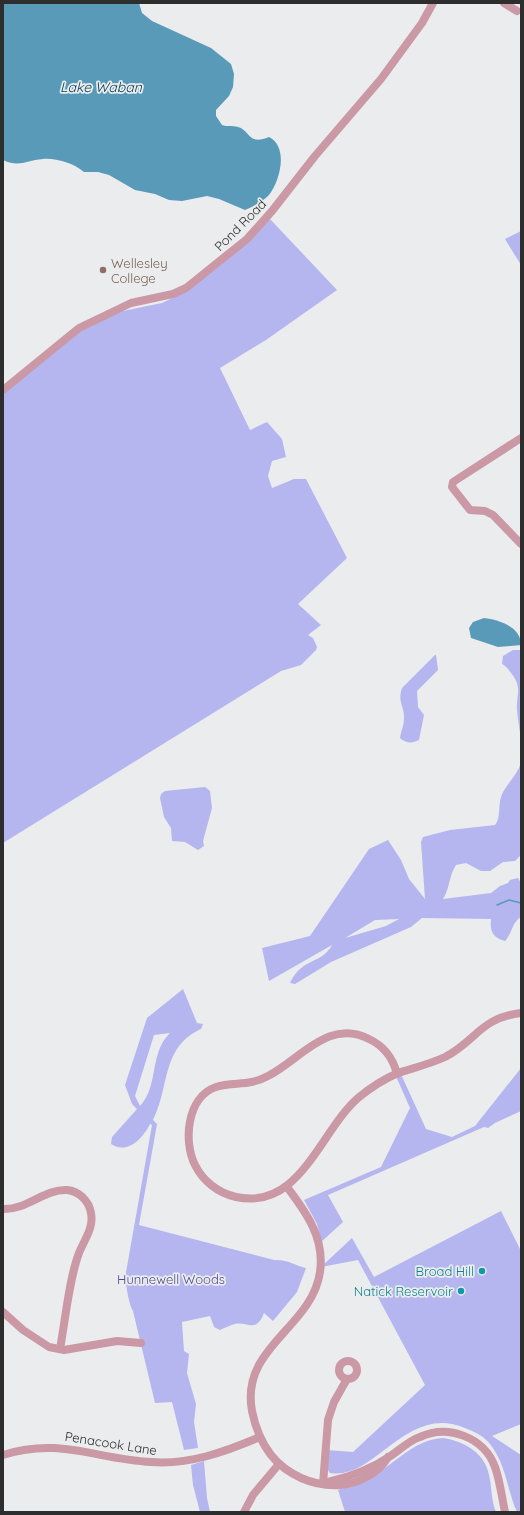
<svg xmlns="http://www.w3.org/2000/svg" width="524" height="1515" font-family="Quicksand,sans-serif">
<rect width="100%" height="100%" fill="#ebeced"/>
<g fill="#b5b6ef" fill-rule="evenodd">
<path d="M270 219 337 290 266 340 220 368 250 430 267 422 282 439 286 457 272 461 268 476 272 488 294 479H306L347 558 298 604 321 625 308 635 313 638 317 647 316 650 301 665 281 671 3 843V393L80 331 118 312 162 303 183 293 247 242Z"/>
<path d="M521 231V265L505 239Z"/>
<path d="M513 650H521V741C520 731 518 721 517 710 516 694 523 688 511 673 508 669 506 666 502 664L503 656Z"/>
<path d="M435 655H436L438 670 417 691 418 707 424 715 419 740C411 744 406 743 400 738 401 731 404 725 404 719 405 707 397 702 402 688Z"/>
<path d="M521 760V855L515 861 503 862 490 871H481L466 863 456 865C449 875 450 888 443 899L491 893 500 886 508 883 510 880 518 878 521 883V917C512 922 512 934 505 941 492 937 490 931 491 919L422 918 411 927 331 962 295 984 290 983C302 957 321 965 332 945L269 981 262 948 310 936 369 849 388 840 401 860 409 879 425 899 421 842 423 837 450 830 495 825C501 818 498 806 501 797 505 784 520 774 521 760ZM399 919 386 926 345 938 375 920Z"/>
<path d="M205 787 210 791 212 808 203 841 204 846 198 850 185 842 172 841 171 828 164 817 160 798 161 794 165 791Z"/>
<path d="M183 989 197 1023 203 1024 201 1029C161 1047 170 1087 153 1120L157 1124 139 1225 274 1260C287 1259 294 1265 306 1268L297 1292 273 1321 264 1313C256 1334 247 1321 235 1324 230 1325 225 1328 220 1330L214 1327 210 1316 182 1322 184 1351 189 1354 187 1373 196 1404 194 1422 198 1448 184 1450 172 1402 155 1403 133 1311C128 1302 127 1288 125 1278L152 1125 150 1124C143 1138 128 1155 111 1144L112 1137 137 1109 132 1104 125 1085 147 1018ZM170 1033C149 1053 159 1086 140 1106L135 1096 154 1035Z"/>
<path d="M521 1068V1111L495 1123 488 1128 484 1127 328 1195 343 1222 321 1242 317 1224 304 1200 381 1167 410 1108 395 1074 400 1072 426 1129 452 1137 475 1126Z"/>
<path d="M501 1211 521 1251V1424L492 1436 521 1455V1512H517C507 1490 506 1464 490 1444 484 1436 475 1432 465 1428 406 1403 375 1481 330 1473L327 1469V1450L353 1452 425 1385 358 1260 321 1267 352 1238 374 1277Z"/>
<path d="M443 1438C464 1441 485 1453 489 1475 492 1487 491 1500 496 1512H345L338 1490C351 1486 363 1481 375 1474 400 1460 414 1440 443 1438Z"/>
<path d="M204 1461 207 1498 210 1512H200L193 1485 191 1465Z"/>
</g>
<g fill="#599ab9">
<path d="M3 3H139L142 13 152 21 211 48 231 64 234 74 233 87 229 96 216 110V116L222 125C227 127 232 125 238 127 250 130 248 146 269 137 289 147 280 181 269 195 262 202 254 206 245 210L219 199 207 196 182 201 169 200 155 194 135 190 109 175 98 172H84C73 163 56 158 43 159 26 160 20 168 3 160Z"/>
<path d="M484 618C500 620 521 627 521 645L498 647 471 638 469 628 473 622Z"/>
</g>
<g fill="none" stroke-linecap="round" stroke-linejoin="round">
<path stroke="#599ab9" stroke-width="1.5" d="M497 905 509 900 521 903"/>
<g stroke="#cb98a6" stroke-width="8">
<path d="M504 3 517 11"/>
<path d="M3 390 79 328 131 303 173 294 186 288 247 239 272 211 315 156 381 79 422 23 433 3"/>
<path d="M521 438 453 482 452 487 470 510 485 511 493 515 521 544"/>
<path d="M397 1074C393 1058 384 1046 369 1039 328 1018 300 1060 268 1076 248 1087 234 1081 216 1087 187 1097 183 1141 195 1165 203 1181 218 1193 236 1197 300 1211 320 1131 358 1098 370 1088 384 1079 398 1073 413 1068 430 1064 445 1057 476 1041 480 1018 521 1013"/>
<path d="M287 1187C306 1212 325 1238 320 1272 312 1328 240 1347 252 1411 255 1426 261 1442 271 1455 287 1475 314 1487 340 1485 358 1484 379 1473 388 1457"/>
<path d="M3 1209C27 1210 44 1189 67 1190 79 1191 89 1201 91 1213 94 1228 84 1240 79 1253 69 1279 65 1322 60 1349"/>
<path d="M3 1312 23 1330 49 1347 64 1350 117 1341 141 1343"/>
<circle cx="348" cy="1370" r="9"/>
<path d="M3 1455C60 1437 95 1459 151 1462 189 1465 225 1452 260 1437"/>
<path d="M328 1482C349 1477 371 1469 389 1457 400 1450 408 1441 420 1437 448 1424 484 1437 495 1467 500 1481 502 1498 505 1512"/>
<path d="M323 1484 328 1420 334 1402 347 1379"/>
<path d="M244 1512 253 1495 279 1464"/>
</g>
</g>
<circle fill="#8d6e63" stroke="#ebeced" stroke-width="1.5" cx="103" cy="270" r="4"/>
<g fill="#0f9aa8" stroke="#ebeced" stroke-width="1.5">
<circle cx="482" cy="1271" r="4"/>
<circle cx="461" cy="1291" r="4"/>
</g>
<g text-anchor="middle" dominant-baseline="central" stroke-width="3.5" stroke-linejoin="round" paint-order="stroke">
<g font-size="13" fill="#2d2d2d" stroke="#ebeced">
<text transform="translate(240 225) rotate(-45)">Pond Road</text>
<text transform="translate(111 1443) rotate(9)">Penacook Lane</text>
</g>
<g font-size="13" fill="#785e54" stroke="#ebeced" text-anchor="start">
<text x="111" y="263">Wellesley<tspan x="111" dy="15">College</tspan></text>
</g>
<g font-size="13" fill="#0d838f" stroke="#ebeced" text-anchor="end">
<text x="474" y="1271">Broad Hill</text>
<text x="453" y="1291">Natick Reservoir</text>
</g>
<g font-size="13" fill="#4e4a8f" stroke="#ebeced">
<text x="171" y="1279">Hunnewell Woods</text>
</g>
<g font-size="14" font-style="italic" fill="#074158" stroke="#ebeced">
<text x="101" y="87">Lake Waban</text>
</g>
</g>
<rect width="524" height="1515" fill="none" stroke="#2d2d2d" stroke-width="8"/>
</svg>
